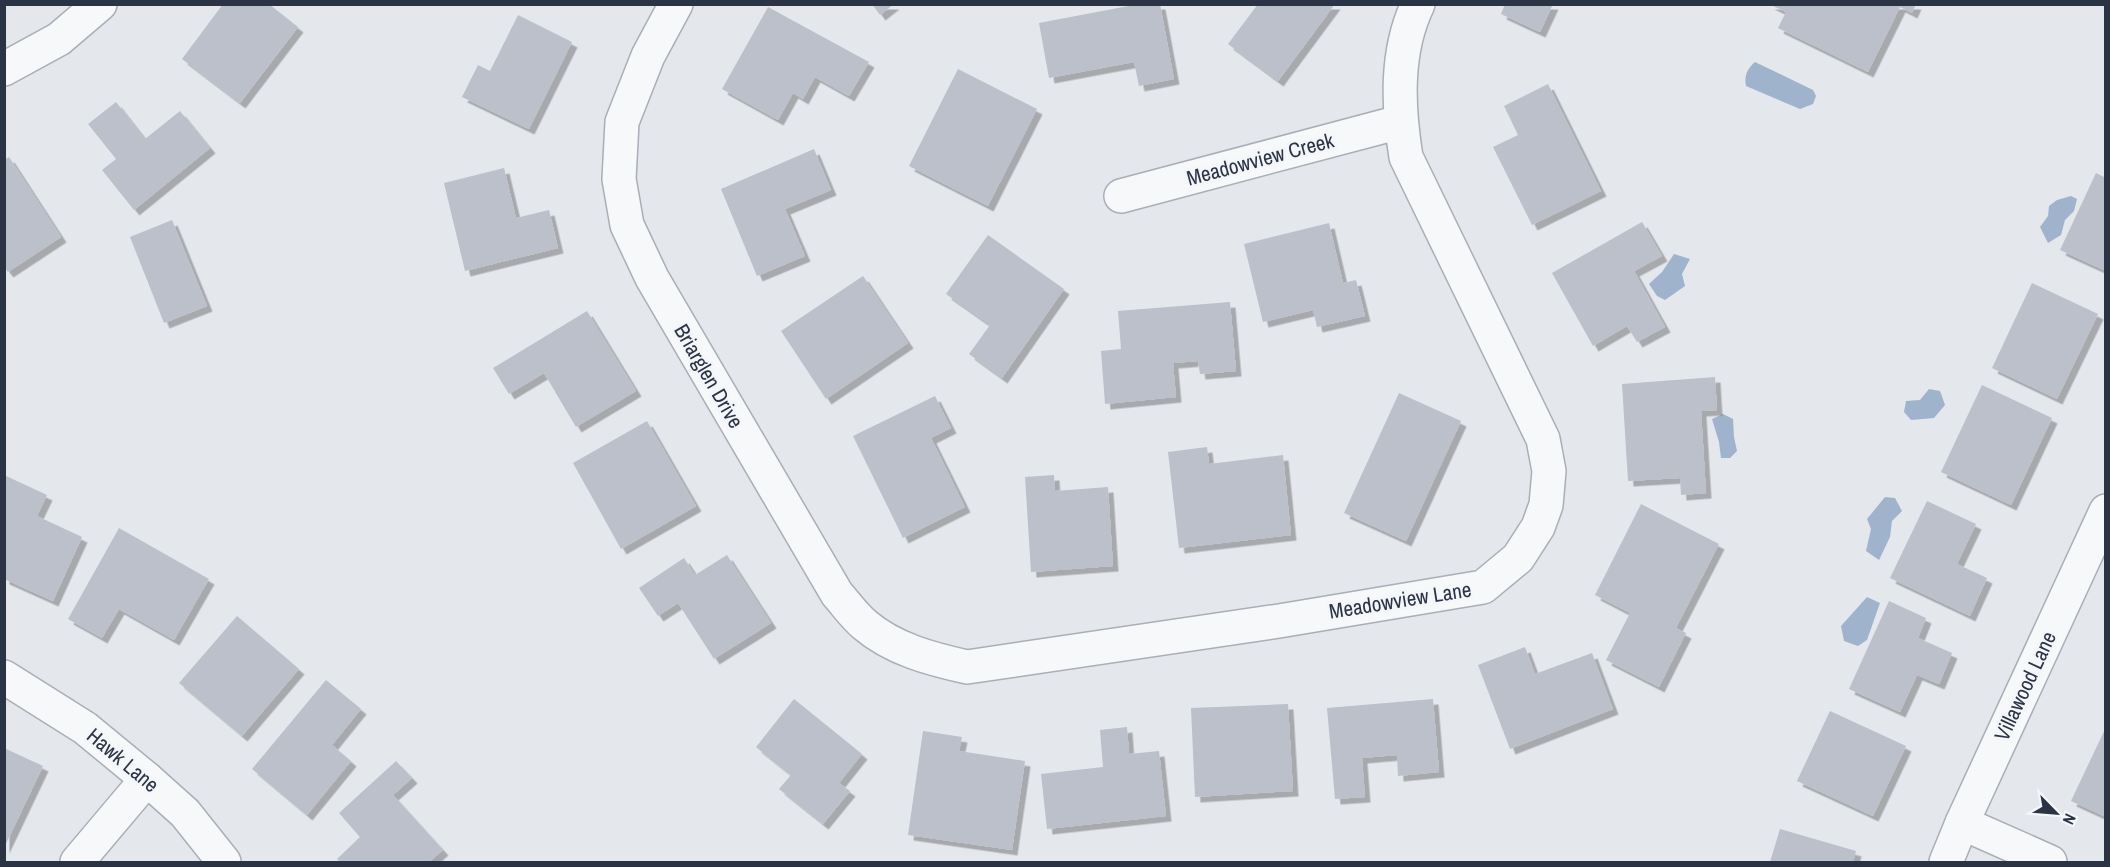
<svg xmlns="http://www.w3.org/2000/svg" width="2110" height="867" font-family="'Archivo Narrow',sans-serif">
<defs>
<filter id="shadow"><feDropShadow dx="5.5" dy="5.5" stdDeviation="0" flood-color="#0004"/></filter>
</defs>
<rect width="100%" height="100%" fill="#e4e7ec"/>
<g fill="#9fb4cc">
<path d="M1755 62 1813 90 1816 96 1813 104 1800 109 1746 86C1744 76 1747 69 1755 62Z"/>
<path d="M2071 196 2077 199 2074 211 2065 220 2061 235 2048 243 2040 227 2048 216 2049 206 2057 200Z"/>
<path d="M1674 254 1690 259 1682 274 1685 286 1665 300 1657 296 1649 284 1662 272Z"/>
<path d="M1929 389 1940 391 1945 405 1934 418 1911 420 1904 412 1906 401 1920 400Z"/>
<path d="M1723 414 1733 419 1734 437 1737 451 1730 458H1721L1719 442 1712 419Z"/>
<path d="M1885 497 1895 498 1902 511 1892 521 1890 537 1879 560 1866 551 1871 529 1867 519Z"/>
<path d="M1867 597 1880 603 1867 640 1858 646 1844 641 1841 626Z"/>
</g>
<g fill="#bbc0ca" filter="url(#shadow)">
<path d="M223 4H269L298 27 240 103 182 59Z"/>
<path d="M872 4H894L880 15Z"/>
<path d="M1139 4H1160L1174 79 1139 86 1134 62 1049 78 1039 23Z"/>
<path d="M1258 4H1335L1278 81 1228 44Z"/>
<path d="M1505 4H1553L1540 32 1501 14Z"/>
<path d="M1769 4H1916L1912 13 1900 7 1868 72 1778 28 1786 12Z"/>
<path d="M768 7 869 62 849 96 815 77 803 99 793 93 778 120 722 89Z"/>
<path d="M518 15 572 42 529 129 462 97 478 65 490 71Z"/>
<path d="M958 69 1037 109 988 206 909 166Z"/>
<path d="M1548 84 1601 191 1532 225 1493 147 1518 135 1504 106Z"/>
<path d="M116 102 145 139 180 111 210 148 134 210 102 170 116 159 88 124Z"/>
<path d="M814 149 831 190 785 209 805 256 757 276 721 189Z"/>
<path d="M9 157 61 237 8 272 4 267V160Z"/>
<path d="M504 168 516 218 549 210 558 248 465 271 444 183Z"/>
<path d="M2096 173 2106 178V271L2060 250Z"/>
<path d="M172 220 207 306 164 323 130 237Z"/>
<path d="M1642 222 1662 256 1634 271 1665 327 1637 342 1627 326 1593 346 1552 273Z"/>
<path d="M1329 223 1343 283 1356 280 1365 316 1317 327 1313 310 1263 322 1244 244Z"/>
<path d="M988 235 1064 289 1002 378 969 354 990 325 946 294Z"/>
<path d="M863 276 908 343 826 399 781 331Z"/>
<path d="M2032 283 2098 314 2057 399 1992 368Z"/>
<path d="M1230 302 1236 371 1200 374 1198 361 1173 363 1176 397 1105 404 1101 351 1121 349 1118 311Z"/>
<path d="M587 311 636 391 576 427 544 373 509 394 493 368Z"/>
<path d="M1715 377 1717 410 1701 411 1706 493 1681 495 1680 478 1628 481 1622 384Z"/>
<path d="M1982 385 2052 418 2011 505 1941 472Z"/>
<path d="M1399 393 1461 421 1406 541 1344 513Z"/>
<path d="M935 396 951 428 931 438 965 507 903 538 853 436Z"/>
<path d="M647 421 696 506 621 549 573 463Z"/>
<path d="M1207 447 1209 464 1283 455 1291 535 1179 548 1168 452Z"/>
<path d="M4 475 47 495 37 516 82 537 53 601 4 579Z"/>
<path d="M1054 475 1055 491 1108 487 1113 566 1031 572 1025 477Z"/>
<path d="M1927 501 1976 524 1957 564 1987 578 1970 616 1890 578Z"/>
<path d="M1641 504 1719 544 1676 628 1686 633 1659 687 1606 660 1630 613 1595 595Z"/>
<path d="M119 528 209 579 174 640 119 609 102 638 68 619Z"/>
<path d="M727 555 771 623 714 659 678 603 658 616 639 588 684 558 695 575Z"/>
<path d="M1889 601 1926 618 1918 638 1952 653 1939 684 1917 675 1900 712 1849 689Z"/>
<path d="M237 616 299 669 242 736 179 683Z"/>
<path d="M1525 647 1535 674 1592 653 1613 709 1510 749 1478 665Z"/>
<path d="M326 680 361 709 332 745 351 761 307 815 252 769Z"/>
<path d="M794 699 862 754 839 783 850 791 823 824 779 789 791 775 756 747Z"/>
<path d="M1433 699 1439 772 1398 776 1397 755 1362 758 1365 797 1335 799 1327 708Z"/>
<path d="M1288 704 1293 791 1195 797 1191 708Z"/>
<path d="M1830 711 1906 746 1873 816 1797 781Z"/>
<path d="M1127 727 1129 754 1159 751 1166 816 1047 829 1041 774 1103 767 1100 730Z"/>
<path d="M2106 727V817L2071 801Z"/>
<path d="M923 731 962 737 959 751 1025 761 1012 850 908 835Z"/>
<path d="M4 748 43 766 4 848Z"/>
<path d="M396 761 412 778 393 795 443 850 429 862H340L337 859 360 837 339 813Z"/>
<path d="M1780 829 1856 851 1853 862H1770Z"/>
</g>
<g fill="none" stroke-linecap="round" stroke-linejoin="round">
<defs>
<g id="minor">
<path d="M676 4 648 56 622 122 619 179 627 225 652 278 837 594C846 604 854 616 865 625 893 649 931 659 967 667L1279 621 1483 587 1518 558 1538 527 1546 505 1549 471 1543 439 1406 157C1398 107 1395 52 1418 4"/>
<path d="M4 69 59 39 100 4"/>
<path d="M1121 196 1400 122"/>
<path d="M4 677 85 728 147 779 185 813 224 862"/>
<path d="M1962 823 2050 862"/>
<path d="M77 862 147 779"/>
<path d="M1946 862 1962 823 2106 511"/>
</g>
</defs>
<use href="#minor" stroke="#a9aeb7" stroke-width="36"/>
<use href="#minor" stroke="#f7f8fa" stroke-width="33"/>
</g>
<g text-anchor="middle" dominant-baseline="central" stroke-width="6" stroke-linejoin="round" paint-order="stroke">
<g font-size="21" fill="#2b3445" stroke="#f4f6f9">
<text transform="translate(1260 159) rotate(-15)">Meadowview Creek</text>
<text transform="translate(709 376) rotate(60)">Briarglen Drive</text>
<text transform="translate(1400 600) rotate(-9)">Meadowview Lane</text>
<text transform="translate(2025 686) rotate(-65)">Villawood Lane</text>
<text transform="translate(123 760) rotate(40)">Hawk Lane</text>
</g>
</g>
<rect width="2110" height="867" fill="none" stroke="#2b3445" stroke-width="12"/>
<g transform="translate(2056 813) rotate(115)" stroke="#f4f6f9" stroke-width="4.5" paint-order="stroke">
<path d="M0-4.5L10 22L0 15L-10 22Z" fill="#2b3445"/>
<text y="-9" font-size="16" font-weight="bold" text-anchor="middle" fill="#2b3445">N</text>
</g>
</svg>
